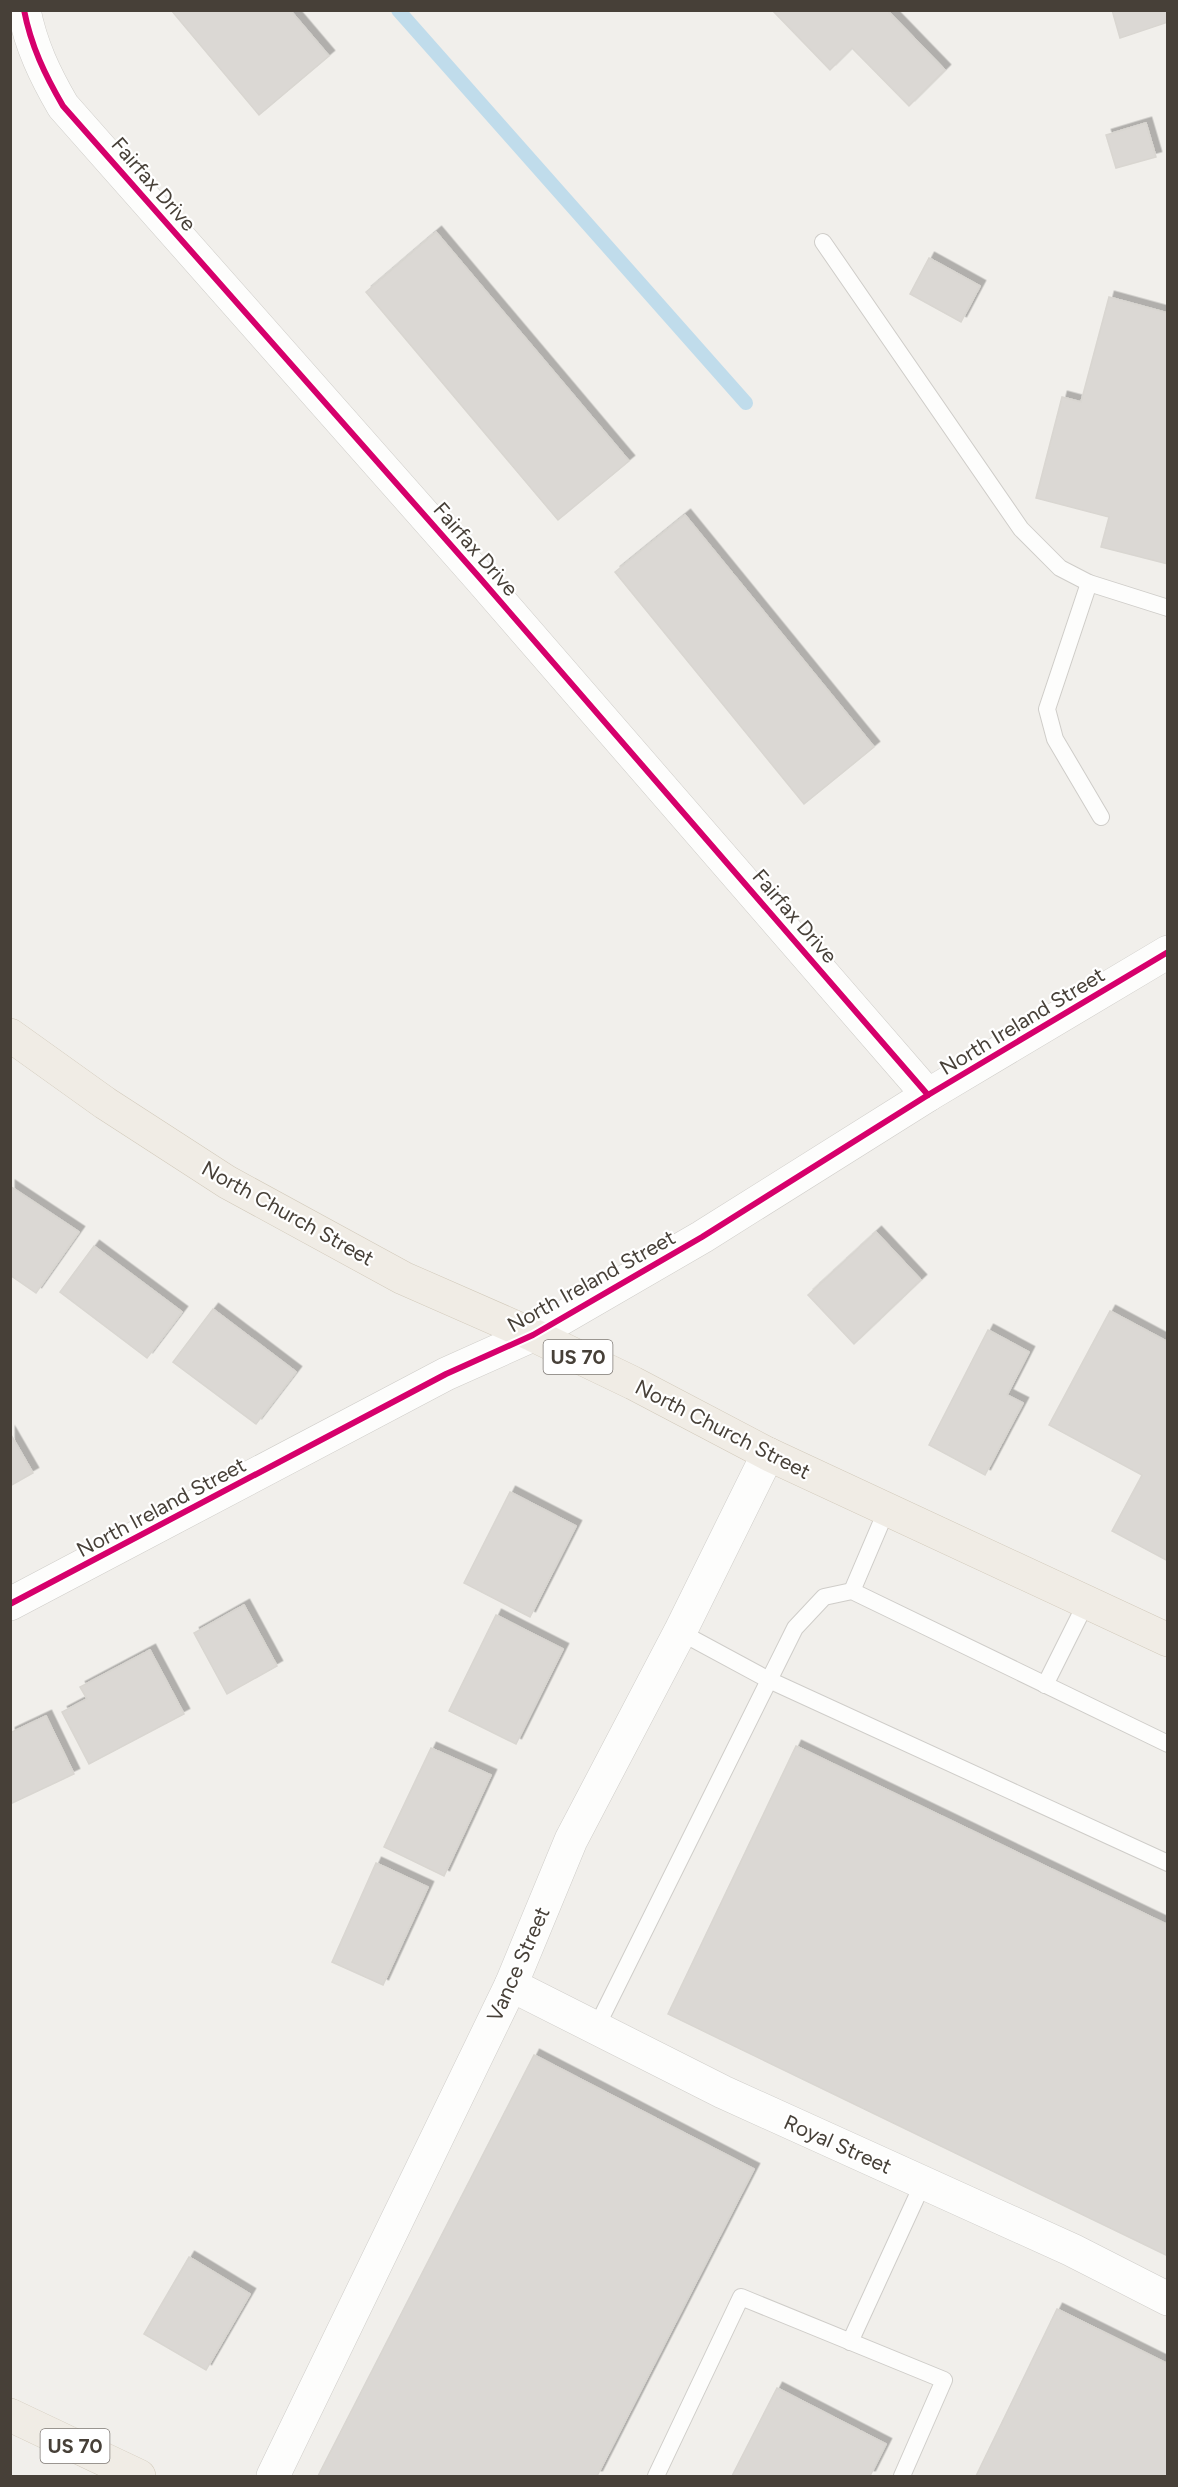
<svg xmlns="http://www.w3.org/2000/svg" width="1178" height="2487" font-family="Figtree,sans-serif">
<defs>
<filter id="shadow"><feDropShadow dx="5.5" dy="-5.5" stdDeviation="0" flood-color="#0004"/></filter>
</defs>
<rect width="100%" height="100%" fill="#f1efeb"/>
<g fill="none" stroke-linecap="round" stroke-linejoin="round">
<path stroke="#c0dceb" stroke-width="14" d="M398 10 746 403"/>
</g>
<g fill="#dbd8d4" stroke="#d9d6d1" stroke-width="1.5" filter="url(#shadow)">
<path d="M171 10H290L329 56 259 115Z"/>
<path d="M772 10H887L945 70 909 106 852 48 830 70Z"/>
<path d="M1112 10H1168V22L1120 38Z"/>
<path d="M1146 123 1156 157 1116 168 1106 135Z"/>
<path d="M436 232 629 461 558 520 366 292Z"/>
<path d="M929 258 980 286 961 322 910 294Z"/>
<path d="M1109 297 1168 313V564L1101 547 1109 517 1036 498 1062 397 1081 402Z"/>
<path d="M685 515 874 747 804 804 615 572Z"/>
<path d="M10 1186 79 1232 36 1293 10 1275Z"/>
<path d="M876 1232 921 1280 854 1344 808 1295Z"/>
<path d="M94 1246 182 1312 147 1358 60 1292Z"/>
<path d="M213 1309 296 1372 256 1424 173 1362Z"/>
<path d="M1110 1311 1168 1342V1561L1112 1531 1142 1475 1049 1425Z"/>
<path d="M988 1330 1029 1352 1007 1395 1023 1403 985 1475 929 1445Z"/>
<path d="M10 1433 33 1473 10 1486Z"/>
<path d="M510 1492 576 1526 530 1617 464 1583Z"/>
<path d="M244 1605 277 1666 227 1694 194 1633Z"/>
<path d="M496 1615 563 1649 516 1744 449 1711Z"/>
<path d="M150 1650 184 1714 89 1764 62 1712 87 1699 80 1687Z"/>
<path d="M46 1716 74 1774 10 1804V1733Z"/>
<path d="M796 1746 1168 1925V2256L668 2014Z"/>
<path d="M431 1748 491 1775 444 1876 384 1847Z"/>
<path d="M376 1863 428 1887 383 1985 332 1962Z"/>
<path d="M534 2055 754 2169 597 2476H318Z"/>
<path d="M189 2257 250 2294 206 2370 144 2334Z"/>
<path d="M1057 2309 1168 2364V2476H976Z"/>
<path d="M777 2388 886 2444 870 2476H732Z"/>
</g>
<g fill="none" stroke-linecap="round" stroke-linejoin="round">
<defs>
<g id="service">
<path d="M823 242 1021 529 1060 568 1089 583 1168 608"/>
<path d="M1089 583 1047 709 1055 739 1101 817"/>
<path d="M852 1591 887 1509"/>
<path d="M680 1632 769 1680 1168 1863"/>
<path d="M1045 1685 1086 1603"/>
<path d="M596 2028 795 1628 824 1597 852 1591 1168 1744"/>
<path d="M850 2342 923 2183"/>
<path d="M656 2476 741 2297 944 2380 902 2476"/>
</g>
<g id="minor">
<path d="M24 10C31 46 45 75 63 106L479 577 928 1095"/>
<path d="M511 1985 723 2092 1072 2250 1168 2299"/>
<path d="M273 2476 511 1985 571 1840 680 1632 768 1454"/>
</g>
<path id="tertiary" d="M10 1604 446 1374 533 1335 702 1237 928 1095 1168 952"/>
<g id="primary">
<path d="M10 1035 105 1103 227 1182 403 1278 533 1335 633 1383 768 1454 1168 1640"/>
<path d="M10 2415 139 2476"/>
</g>
</defs>
<use href="#service" stroke="#cfcdc9" stroke-width="18"/>
<use href="#minor" stroke="#cfcdc9" stroke-width="34"/>
<use href="#tertiary" stroke="#cfcdc9" stroke-width="34"/>
<use href="#primary" stroke="#d2cabb" stroke-width="34"/>
<use href="#service" stroke="#fdfdfc" stroke-width="16"/>
<use href="#minor" stroke="#fdfdfc" stroke-width="33"/>
<use href="#tertiary" stroke="#fdfdfc" stroke-width="33"/>
<use href="#primary" stroke="#f0ece5" stroke-width="33"/>
<defs>
<g id="cycleway">
<path d="M24 10C31 46 45 75 63 106L479 577 928 1095"/>
<path d="M10 1604 446 1374 533 1335 702 1237 928 1095 1168 952"/>
</g>
</defs>
<use href="#cycleway" stroke="#fff" stroke-width="10"/>
<use href="#cycleway" stroke="#d6006c" stroke-width="6"/>
</g>
<g text-anchor="middle" dominant-baseline="central" stroke-width="4.5" stroke-linejoin="round" paint-order="stroke">
<g fill="#fff" stroke="#7e7974" stroke-width="1.5">
<rect x="543.5" y="1340" width="69" height="34" rx="4.5"/>
<rect x="40.5" y="2429" width="69" height="34" rx="4.5"/>
</g>
<g font-size="20" font-weight="bold" fill="#474038">
<text x="578" y="1357">US 70</text>
<text x="75" y="2446">US 70</text>
</g>
<g font-size="21" fill="#474038" stroke="#fff">
<text transform="translate(154 184) rotate(49)">Fairfax Drive</text>
<text transform="translate(476 549) rotate(49)">Fairfax Drive</text>
<text transform="translate(795 916) rotate(49)">Fairfax Drive</text>
<text transform="translate(1022 1021) rotate(-31)">North Ireland Street</text>
<text transform="translate(288 1213) rotate(29)">North Church Street</text>
<text transform="translate(591 1281) rotate(-29)">North Ireland Street</text>
<text transform="translate(723 1429) rotate(27)">North Church Street</text>
<text transform="translate(161 1507) rotate(-28)">North Ireland Street</text>
<text transform="translate(518 1964) rotate(-66)">Vance Street</text>
<text transform="translate(838 2144) rotate(24)">Royal Street</text>
</g>
</g>
<rect width="1178" height="2487" fill="none" stroke="#474038" stroke-width="24"/>
</svg>
